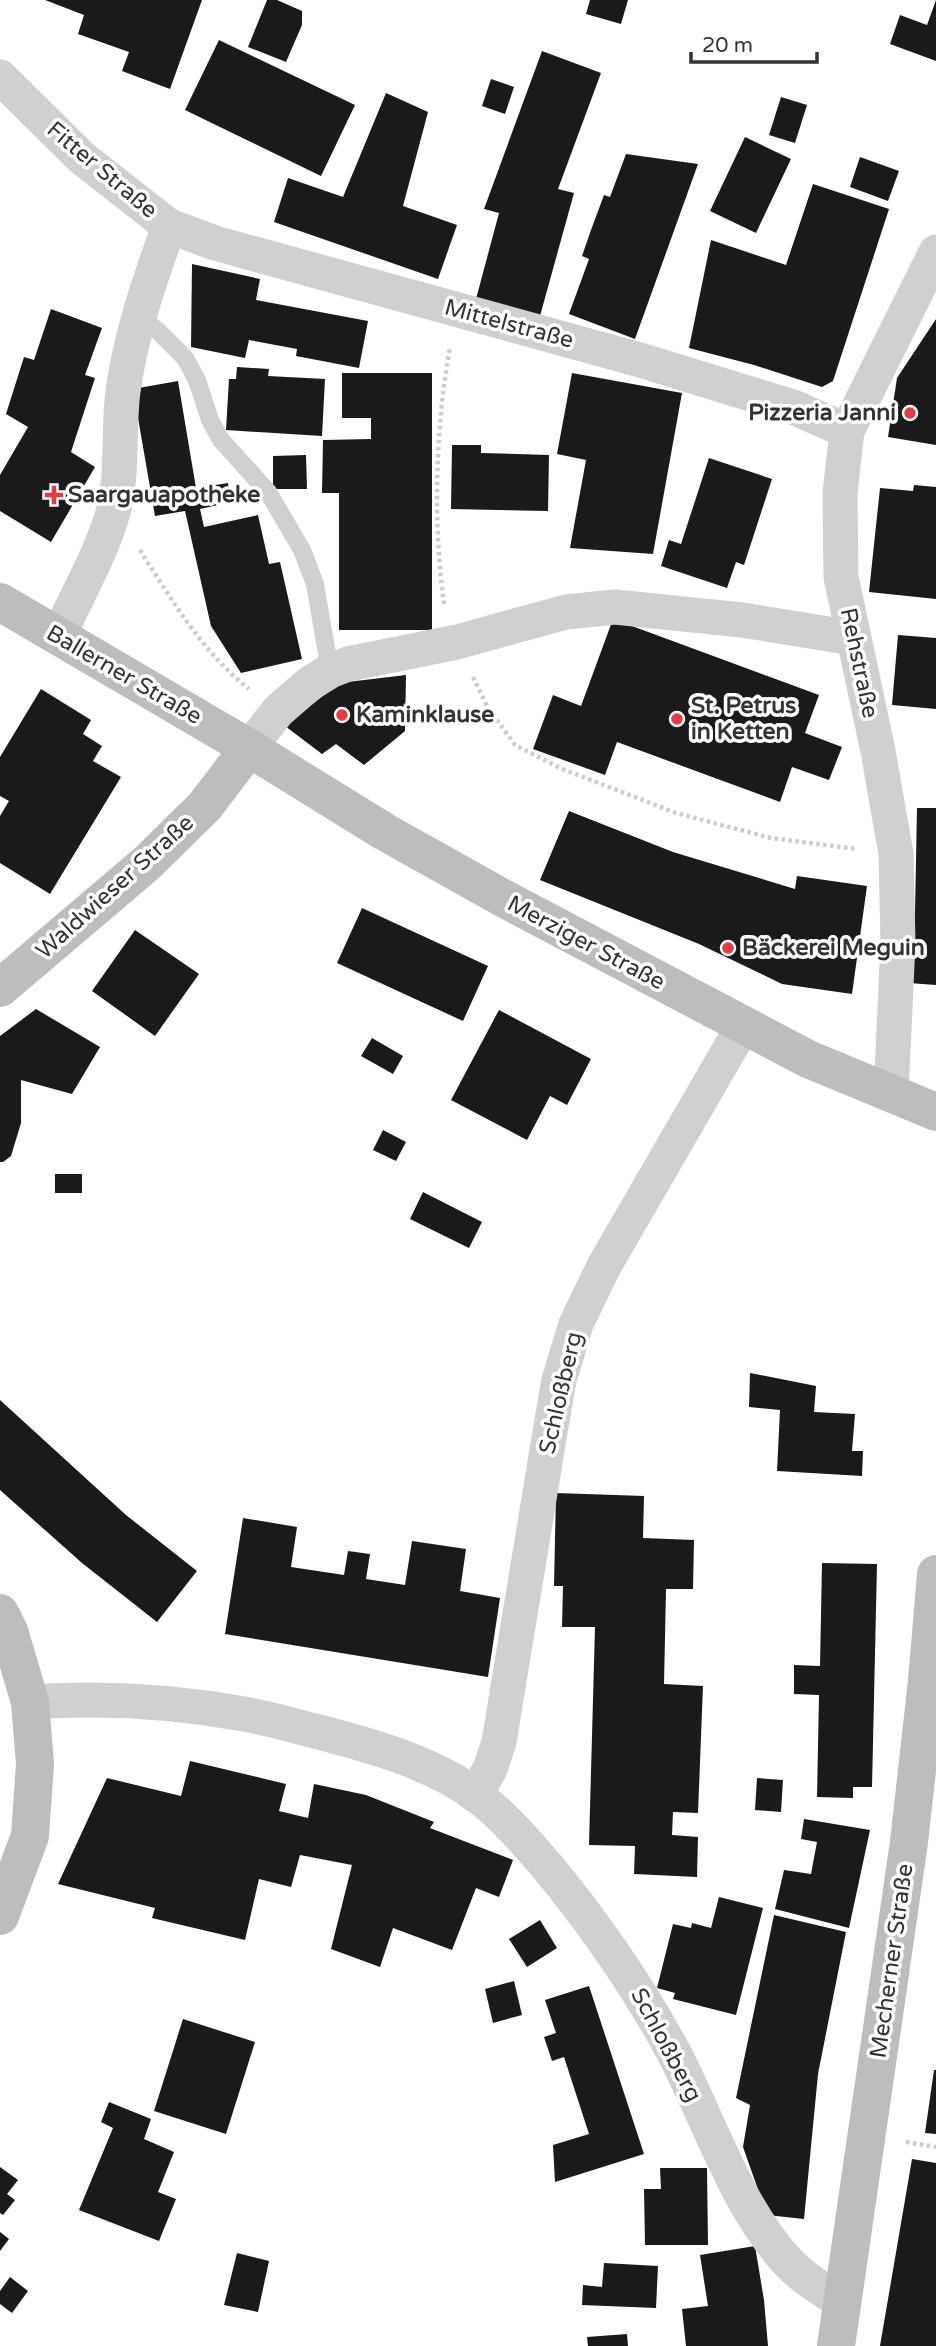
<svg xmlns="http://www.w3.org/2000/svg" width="936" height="2346" font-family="'Varela Round',sans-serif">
<rect width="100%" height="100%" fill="#fff"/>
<g fill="#1a1a1a">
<path d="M45 0H202L170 89 122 71 129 52 78 34 84 15Z"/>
<path d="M267 0H277L302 11V25L286 62 248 47Z"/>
<path d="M590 0H628L621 24 586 14Z"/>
<path d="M936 0V61L890 44 900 15 927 25Z"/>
<path d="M219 40 355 105 321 176 185 110Z"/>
<path d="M542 51 601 73 558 189 574 193 540 316 476 299 499 213 484 209Z"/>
<path d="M491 79 514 87 505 114 482 106Z"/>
<path d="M386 93 428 112 403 206 457 225 438 279 274 222 288 178 343 197Z"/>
<path d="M781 97 807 105 795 143 769 135Z"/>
<path d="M745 137 791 159 756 233 710 211Z"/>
<path d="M626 154 698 164 635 339 569 314 589 259 582 256 591 230 604 195 610 197Z"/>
<path d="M860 157 899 171 888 201 850 187Z"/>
<path d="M813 184 889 209 833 381 822 387 754 365 689 348 711 240 786 265Z"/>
<path d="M192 264 260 279 256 300 368 321 359 368 296 356 297 349 249 340 245 358 191 347Z"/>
<path d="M51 309 102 328 85 375 95 378 71 452 95 467 51 542 0 511V475L28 427 6 414 24 357 34 360Z"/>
<path d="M936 319V445L888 437 897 378Z"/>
<path d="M237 367 269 369 268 376 325 379 322 436 226 430 229 379H236Z"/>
<path d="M342 373H432V630H339V493H322L323 440 371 439V418H342Z"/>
<path d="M572 373 682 393 653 554 570 548 586 460 557 454Z"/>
<path d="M178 381 196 488 228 483 231 502 200 509 204 527 258 515 269 564 280 562 302 659 241 673 211 626 185 511 155 516 133 389Z"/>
<path d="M452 445H481V453L549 455 548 511 451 509Z"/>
<path d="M306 455 307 489H273V456Z"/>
<path d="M709 458 772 479 744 565 736 562 727 588 661 566 669 540 681 544Z"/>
<path d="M914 485 936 487V599L869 592 880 488 913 491Z"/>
<path d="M613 619 819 695 805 733 842 747 829 780 792 767 780 802 617 742 605 775 533 749 553 695 581 706Z"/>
<path d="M898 635 936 638V709L892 705Z"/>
<path d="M406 675 405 731 364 765 336 744 322 754 285 726 339 683Z"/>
<path d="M41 689 91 720 83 734 102 746 93 761 121 777 50 894 0 863V816L9 801 0 796V757Z"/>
<path d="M917 808H936V985L909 983 915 913Z"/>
<path d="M569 811 673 852 795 889 797 876 867 886 852 994 782 984 699 944 540 880Z"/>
<path d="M362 908 488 966 463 1021 337 963Z"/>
<path d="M135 930 199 974 155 1036 92 991Z"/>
<path d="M36 1009 100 1047 72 1094 21 1080V1123L11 1156 3 1162H0V1036Z"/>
<path d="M499 1010 591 1059 567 1105 550 1096 527 1140 451 1100Z"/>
<path d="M372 1038 403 1056 393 1074 361 1056Z"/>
<path d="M383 1130 406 1142 396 1161 373 1150Z"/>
<rect x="55" y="1174" width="27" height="19"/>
<path d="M423 1192 482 1222 469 1248 410 1219Z"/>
<path d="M750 1373 816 1386 814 1412 855 1414 852 1451H863L862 1476 777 1471 780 1410 749 1407Z"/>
<path d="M0 1400 126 1515 197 1571 157 1622 82 1563 0 1490Z"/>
<path d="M556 1493 644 1496 643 1538 694 1540 693 1589H666L664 1684 703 1686 698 1813 673 1812 672 1835 698 1837 697 1877 634 1874 635 1846 589 1845 595 1627H562L563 1586H554Z"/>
<path d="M243 1518 297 1527 291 1567 344 1575 348 1551 370 1554 366 1579 405 1585 412 1541 466 1549 460 1591 500 1598 488 1677 225 1634Z"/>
<path d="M822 1563 877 1564 872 1787H853V1798L817 1797 819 1695 794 1694V1665L820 1666Z"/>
<path d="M190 1761 286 1784 279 1811 308 1818 314 1784 366 1795 434 1822 430 1828 513 1860 499 1897 476 1888 452 1950 393 1928 380 1967 331 1949 352 1865 300 1855 291 1887 259 1879 245 1940 152 1918 155 1908 58 1884 107 1778 181 1796Z"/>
<path d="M757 1778 783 1780 781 1812 755 1810Z"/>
<path d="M804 1819 870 1830 849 1928 775 1909 784 1870 811 1874 817 1842 801 1839Z"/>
<path d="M719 1897 763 1908 736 2015 673 1999 675 1993 657 1988 673 1924 691 1928 692 1923 711 1928Z"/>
<path d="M774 1915 846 1932 818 2074 804 2219 767 2215 743 2147 750 2105 736 2098Z"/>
<path d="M540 1920 557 1948 527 1967 509 1939Z"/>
<path d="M514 1981 522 2015 493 2023 485 1989Z"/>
<path d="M589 1986 644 2154 555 2182 553 2145 589 2134 564 2057 552 2061 544 2037 556 2033 545 2000Z"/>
<path d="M183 2019 255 2042 226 2134 154 2111Z"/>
<path d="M934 2070H936V2134L925 2133Z"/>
<path d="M109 2102 151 2119 144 2139 174 2152 158 2192 176 2199 159 2241 79 2210 113 2128 101 2122Z"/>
<path d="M912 2159 936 2163V2346H880Z"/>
<path d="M0 2167 18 2180 7 2194 15 2200 3 2215 0 2213Z"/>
<path d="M660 2168H707L708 2245H645L644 2189H661Z"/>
<path d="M0 2232 9 2239 0 2251Z"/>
<path d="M755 2246 764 2300 768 2346H686L682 2309 708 2306 700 2255Z"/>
<path d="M237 2253 269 2261 258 2312 224 2305Z"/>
<path d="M604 2263 658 2266 656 2308 582 2305 583 2285 602 2287Z"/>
<path d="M10 2277 28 2291 12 2313 0 2304V2291Z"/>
<path d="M627 2334 628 2346H588L587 2337Z"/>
</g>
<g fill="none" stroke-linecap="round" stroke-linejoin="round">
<g stroke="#cdcdcd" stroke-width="4.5" stroke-dasharray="3.5 3.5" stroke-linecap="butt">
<path d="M140 550C171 599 203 653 249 689"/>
<path d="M444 604C433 523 435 429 450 348"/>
<path d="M473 677 487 706 515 745 560 768 676 813 771 838 857 849"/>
<path d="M906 2142 936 2147"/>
</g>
<path stroke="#d0d0d0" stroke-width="18" d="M138 316 158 331 185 358 197 380 210 420 221 440 268 492 302 550 315 584 330 671"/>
<g stroke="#d0d0d0" stroke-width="35">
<path d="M0 77 82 158 169 226 215 243 640 360 793 407 847 431"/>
<path d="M58 637C77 595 102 553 114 509 123 470 118 430 123 391 131 333 150 280 169 226"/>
<path d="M249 748 278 711 309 684 330 671 348 664 457 642 566 612 615 607 742 620 853 638"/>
<path d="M891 1094 898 943 896 854 878 751 841 577 840 493 847 431 936 252"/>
<path d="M30 1702C102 1697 173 1701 244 1714 269 1718 294 1726 319 1732 372 1746 431 1762 476 1795 503 1815 524 1840 546 1865 594 1923 637 1985 673 2051 708 2117 737 2209 789 2263 804 2279 823 2290 842 2302"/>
<path d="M475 1795 490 1769 499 1742 550 1432 559 1380 576 1324 604 1266 743 1026"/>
</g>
<g stroke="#bdbdbd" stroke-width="38">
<path d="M0 602 249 748 385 832 501 897 808 1059 936 1112"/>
<path d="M0 988 147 863 205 806 249 748"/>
<path d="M0 1613 9 1631 30 1702 35 1764 30 1836 0 1916"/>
<path d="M836 2346 909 1842 927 1681 936 1574"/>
</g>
</g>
<g fill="#e63946" stroke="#fff" stroke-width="2.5">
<circle cx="910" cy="413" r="7"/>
<path d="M50.5 484.5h7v7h7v7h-7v7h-7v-7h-7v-7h7z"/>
<circle cx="342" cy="715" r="7"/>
<circle cx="677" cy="719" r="7"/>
<circle cx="728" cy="948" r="7"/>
</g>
<g text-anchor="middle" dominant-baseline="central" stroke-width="7" stroke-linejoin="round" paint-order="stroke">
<g font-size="23" fill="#333" stroke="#fff">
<text transform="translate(102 170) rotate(40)">Fitter Straße</text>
<text transform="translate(509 324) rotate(15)">Mittelstraße</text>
<text transform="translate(859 663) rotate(78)">Rehstraße</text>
<text transform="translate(124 675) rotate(30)">Ballerner Straße</text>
<text transform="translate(115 887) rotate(-42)">Waldwieser Straße</text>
<text transform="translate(586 943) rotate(28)">Merziger Straße</text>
<text transform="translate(561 1393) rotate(-77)">Schloßberg</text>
<text transform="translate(892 1961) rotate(-82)">Mecherner Straße</text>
<text transform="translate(666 2045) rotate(62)">Schloßberg</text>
</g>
<g font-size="23" font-weight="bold" fill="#333" stroke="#fff" text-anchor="start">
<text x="896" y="413" text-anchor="end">Pizzeria Janni</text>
<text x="68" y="495">Saargauapotheke</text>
<text x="691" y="706">St. Petrus<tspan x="691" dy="26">in Ketten</tspan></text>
<text x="356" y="715">Kaminklause</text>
<text x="742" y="948">Bäckerei Meguin</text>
</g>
</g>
<path d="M691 52v10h126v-10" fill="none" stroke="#333333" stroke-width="3.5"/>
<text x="702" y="52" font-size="21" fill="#333333" stroke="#ffffff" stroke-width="5" paint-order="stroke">20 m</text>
</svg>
